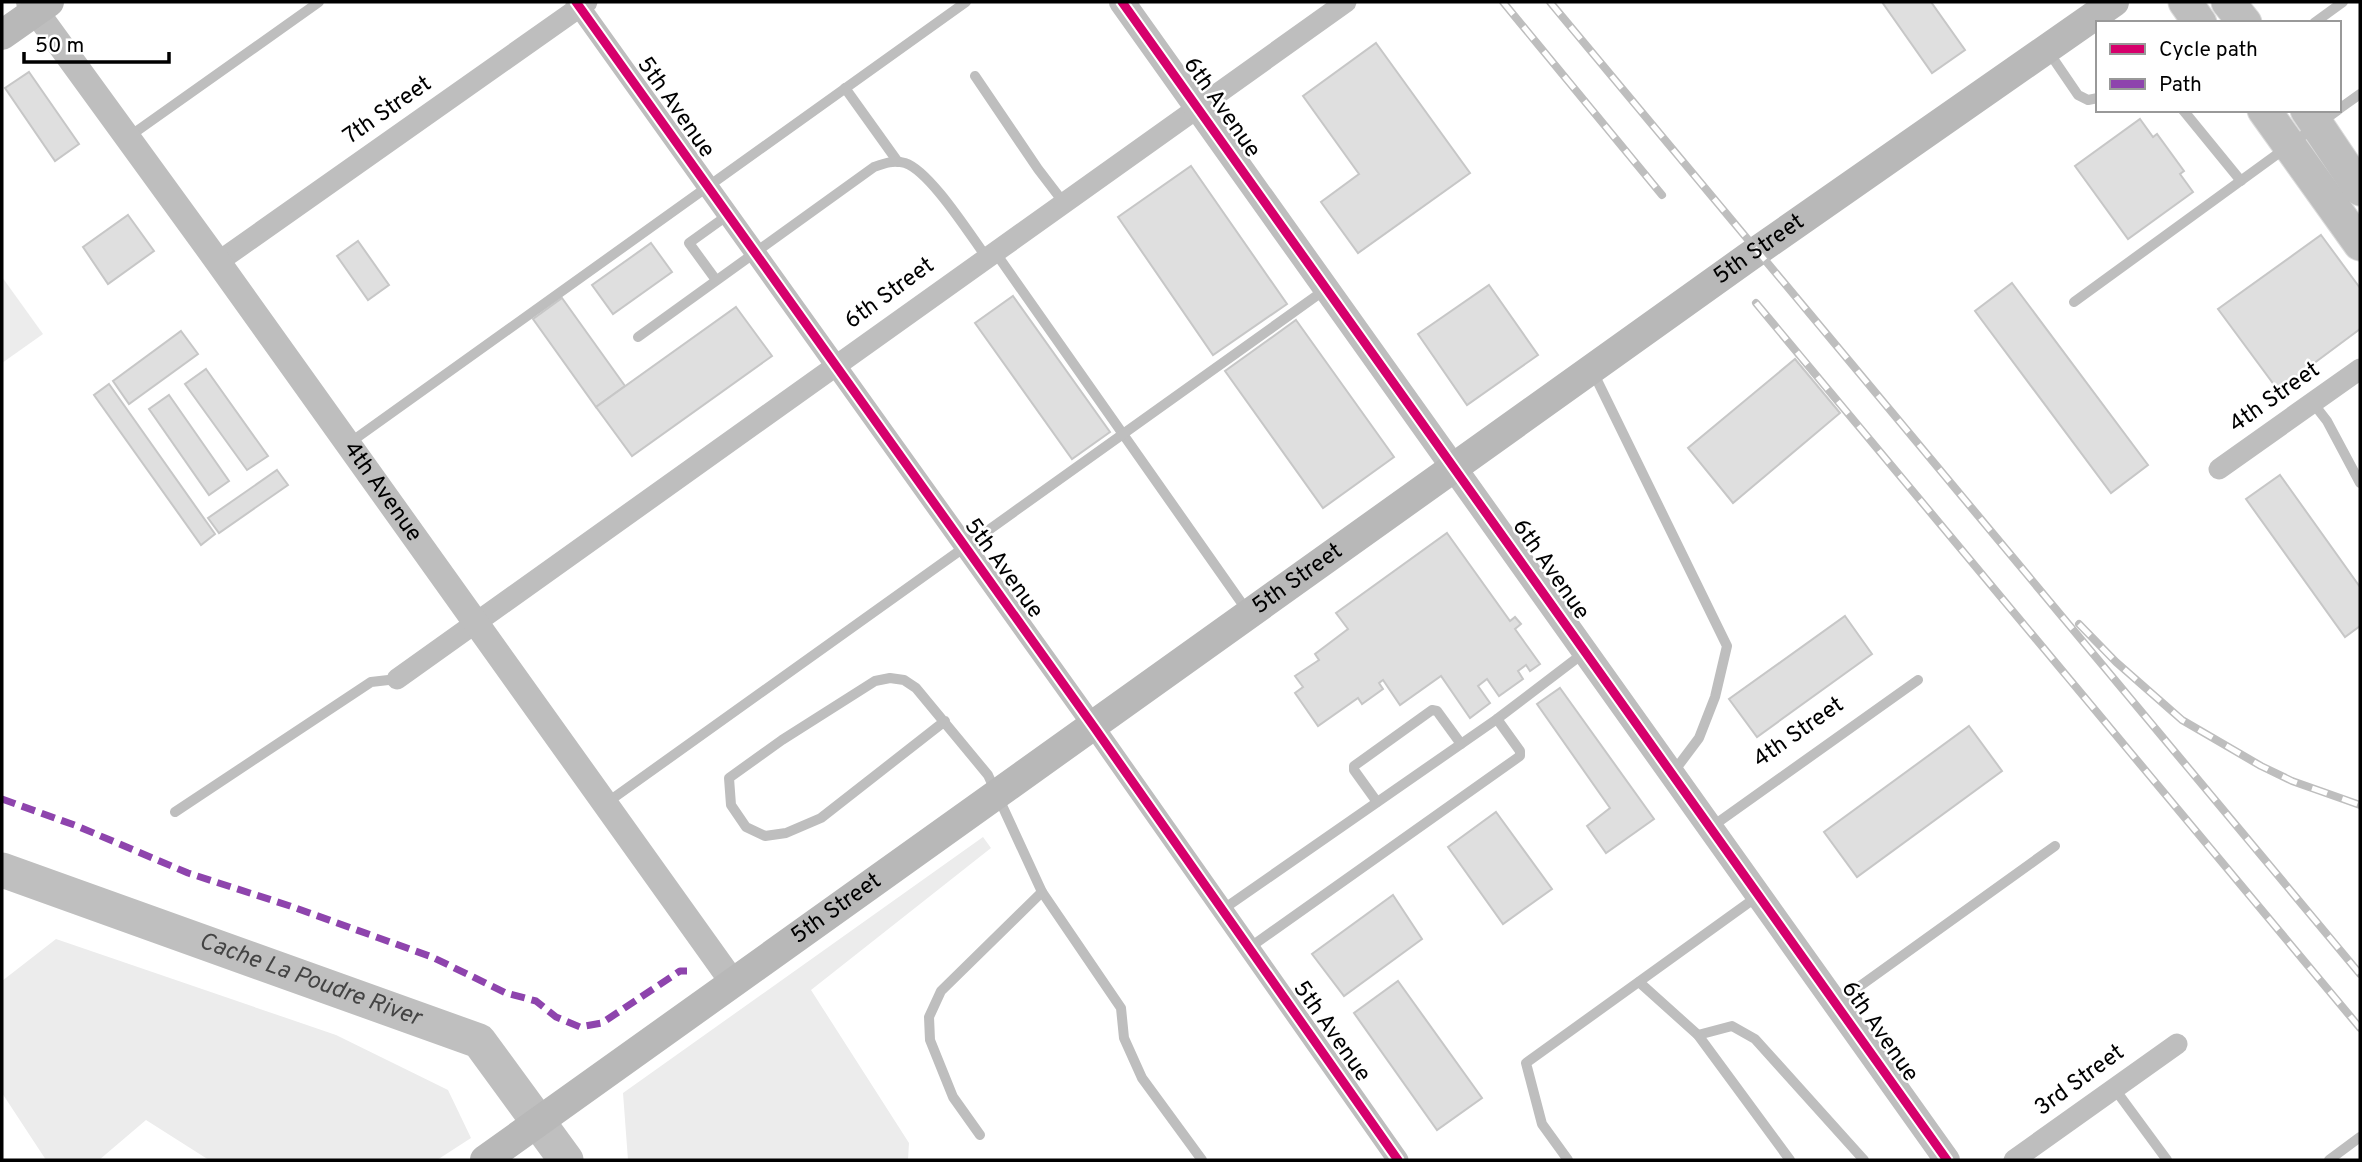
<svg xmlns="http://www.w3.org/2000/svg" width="2362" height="1162" font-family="Overpass,sans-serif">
<rect width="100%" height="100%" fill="#fff"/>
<g fill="#ececec">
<path d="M2 277 43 334 2 363Z"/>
<path d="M983 837 991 848 811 990 909 1143 908 1160H628L623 1093Z"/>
<path d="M56 939 336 1035 448 1090 471 1138 437 1160H209L146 1120 99 1160H46L2 1093V981Z"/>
</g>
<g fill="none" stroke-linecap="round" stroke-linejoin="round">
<path stroke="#bfbfbf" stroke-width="35" id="s1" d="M2 870 479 1041 566 1160"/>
</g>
<g fill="#dfdfdf" stroke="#c7c7c7" stroke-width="2">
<path d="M1882 2H1931L1965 50 1932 73Z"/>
<path d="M1376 43 1470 173 1358 253 1321 202 1359 174 1303 96Z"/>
<path d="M29 72 79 144 55 161 5 88Z"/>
<path d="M2140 119 2153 137 2157 134 2184 171 2180 174 2193 192 2128 239 2075 166Z"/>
<path d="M1191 166 1287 304 1213 355 1118 217Z"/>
<path d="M128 215 154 251 108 284 83 247Z"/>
<path d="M2321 235 2360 288V329L2278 390 2218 309Z"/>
<path d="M358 241 389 285 368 300 337 256Z"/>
<path d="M651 243 672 272 613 314 592 285Z"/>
<path d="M2012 283 2148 465 2111 493 1975 311Z"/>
<path d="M1489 285 1538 355 1467 405 1418 334Z"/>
<path d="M1013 296 1110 432 1072 459 975 323Z"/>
<path d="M562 298 625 386 596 407 533 319Z"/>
<path d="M736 307 772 356 632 456 596 407Z"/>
<path d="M1296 320 1394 457 1323 508 1225 371Z"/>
<path d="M181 331 198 354 129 404 113 381Z"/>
<path d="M1795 359 1840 413 1733 503 1688 448Z"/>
<path d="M206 369 268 456 247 470 185 384Z"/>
<path d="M109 384 215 534 201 545 94 395Z"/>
<path d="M169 395 229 481 209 495 149 409Z"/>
<path d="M277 470 288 485 219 533 208 518Z"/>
<path d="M2280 475 2360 587V626L2345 637 2246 499Z"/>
<path d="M1447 533 1510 621 1515 617 1521 624 1515 629 1540 664 1530 671 1526 665 1518 671 1523 679 1499 696 1487 679 1478 686 1490 703 1470 718 1441 676 1400 705 1383 680 1379 683 1383 689 1362 704 1358 698 1318 726 1295 693 1303 687 1295 676 1319 660 1315 654 1348 629 1336 613Z"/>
<path d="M1845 616 1872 654 1757 737 1729 699Z"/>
<path d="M1560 688 1654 819 1606 853 1587 826 1610 808 1537 704Z"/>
<path d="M1969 726 2002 771 1857 877 1824 832Z"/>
<path d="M1496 812 1552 889 1503 924 1448 847Z"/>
<path d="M1393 895 1422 939 1344 996 1312 954Z"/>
<path d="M1398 981 1482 1098 1437 1130 1354 1013Z"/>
</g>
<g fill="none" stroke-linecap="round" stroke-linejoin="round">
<defs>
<g id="primary">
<path d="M2185 2 2200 23"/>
<path d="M2228 2 2245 23"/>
<path d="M2264 110 2360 244"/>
<path d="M2307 110 2360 189"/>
</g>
</defs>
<use href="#primary" stroke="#dbdbdb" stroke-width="35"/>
<g stroke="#bebebe" stroke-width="10">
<path d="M2314 23 2343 2"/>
<path d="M2048 51 2078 95 2088 100 2098 98"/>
<path d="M975 76 1038 169 1064 203"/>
<path d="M845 88 898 162"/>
<path d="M2339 109 2360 94"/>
<path d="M2183 110 2241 181"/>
<path d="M127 138 319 2"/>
<path d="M995 252 1248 612"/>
<path d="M716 280 689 243 728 215"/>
<path d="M2074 302 2338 110"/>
<path d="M638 337 874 167C885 163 893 160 905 163 930 171 970 235 987 258"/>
<path d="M1593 372 1727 646 1715 697 1699 738 1672 774"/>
<path d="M2313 403 2327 421 2360 483"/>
<path d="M348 444 966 2"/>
<path d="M945 721 821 818 786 833 765 836 746 827 731 805 729 778 782 740 875 681 890 678 904 680 916 688 988 775 1042 892 1121 1008 1124 1038 1142 1078 1202 1160"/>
<path d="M1377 802 1354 770V766L1432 710 1437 711 1461 744"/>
<path d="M605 804 1326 289"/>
<path d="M175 812 371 682 397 679"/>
<path d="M1710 828 1918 680"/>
<path d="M1222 910 1497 719 1585 652"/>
<path d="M1249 948 1520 756V751L1497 719"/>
<path d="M1639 982 1698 1035 1790 1160"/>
<path d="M1835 1004 2055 846"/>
<path d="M1698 1035 1732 1026 1755 1039 1864 1160"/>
<path d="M2114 1088 2167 1160"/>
<path d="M980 1135 953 1097 930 1040 929 1017 941 991 1042 892"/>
<path d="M1568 1160 1542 1124 1526 1063 1758 896"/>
<path d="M2329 1160 2360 1137"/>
</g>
<g stroke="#bebebe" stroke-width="21">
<path d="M576 2 1094 727 1398 1160"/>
<path d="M218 262 587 2"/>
<path d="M2219 469 2360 369"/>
<path d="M397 679 1346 2"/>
<path d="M2014 1160 2177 1044"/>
</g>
<g stroke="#bebebe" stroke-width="26">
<path id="s2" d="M29 2 218 262 734 984"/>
<path d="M1122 2 1947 1160"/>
</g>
<g stroke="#b8b8b8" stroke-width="30">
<path d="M2 35 49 2"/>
<path id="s3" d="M485 1160 1747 258 2114 2"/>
</g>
<use href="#primary" stroke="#bebebe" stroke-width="33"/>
<defs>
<g id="rail">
<path d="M1503 2 1662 195"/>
<path d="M1550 2 2360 974"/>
<path d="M1756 303 2360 1028"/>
<path d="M2079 624 2116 662 2182 720 2261 766 2292 781 2360 805"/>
</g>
</defs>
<use href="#rail" stroke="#bebebe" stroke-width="8"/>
<use href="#rail" stroke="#fff" stroke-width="5" stroke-dasharray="16" stroke-linecap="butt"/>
<path stroke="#8e44ad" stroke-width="7" stroke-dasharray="14 7" stroke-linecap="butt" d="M2 799 77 826 188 873 290 906 432 957 506 993 536 1001 556 1017 580 1027 602 1023 680 971H687"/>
<defs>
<g id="cycleway">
<path d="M576 2 1094 727 1398 1160"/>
<path d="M1122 2 1947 1160"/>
</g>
</defs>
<use href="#cycleway" stroke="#fff" stroke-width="13"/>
<use href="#cycleway" stroke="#d6006c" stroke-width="9"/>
</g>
<g text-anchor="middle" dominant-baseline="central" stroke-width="5" stroke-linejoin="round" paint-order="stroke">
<g font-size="23" fill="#000" stroke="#fff">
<text transform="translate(675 108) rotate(55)">5th Avenue</text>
<text transform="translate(1221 108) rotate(55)">6th Avenue</text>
<text transform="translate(388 111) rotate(-35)">7th Street</text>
<text stroke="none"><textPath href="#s3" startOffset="1566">5th Street</textPath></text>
<text transform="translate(890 294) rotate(-36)">6th Street</text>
<text transform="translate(2275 398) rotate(-35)">4th Street</text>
<text stroke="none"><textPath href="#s2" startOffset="604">4th Avenue</textPath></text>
<text transform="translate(1003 569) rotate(54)">5th Avenue</text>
<text transform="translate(1550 570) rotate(55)">6th Avenue</text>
<text stroke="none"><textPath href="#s3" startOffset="999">5th Street</textPath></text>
<text transform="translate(1799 733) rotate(-35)">4th Street</text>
<text stroke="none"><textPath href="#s3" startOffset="432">5th Street</textPath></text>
<text transform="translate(1331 1032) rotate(55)">5th Avenue</text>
<text transform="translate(1879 1032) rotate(55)">6th Avenue</text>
<text transform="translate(2080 1081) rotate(-36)">3rd Street</text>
</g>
<g font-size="24" font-style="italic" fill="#444" stroke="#fff">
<text stroke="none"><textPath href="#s1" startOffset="327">Cache La Poudre River</textPath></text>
</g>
</g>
<rect width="2362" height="1162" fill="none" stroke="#000000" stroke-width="7"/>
<rect x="2096" y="21" width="245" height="91" fill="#ffffff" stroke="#999999" stroke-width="2"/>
<rect x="2110" y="44" width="35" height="10" fill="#d6006c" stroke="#999999" stroke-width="2"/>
<text x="2159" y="56" font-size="21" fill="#000000">Cycle path</text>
<rect x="2110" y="79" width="35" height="10" fill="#8e44ad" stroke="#999999" stroke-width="2"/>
<text x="2159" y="91" font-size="21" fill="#000000">Path</text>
<path d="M24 52v10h145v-10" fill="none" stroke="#000000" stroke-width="3.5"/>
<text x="35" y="52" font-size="21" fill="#000000" stroke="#ffffff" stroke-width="5" paint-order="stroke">50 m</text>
</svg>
